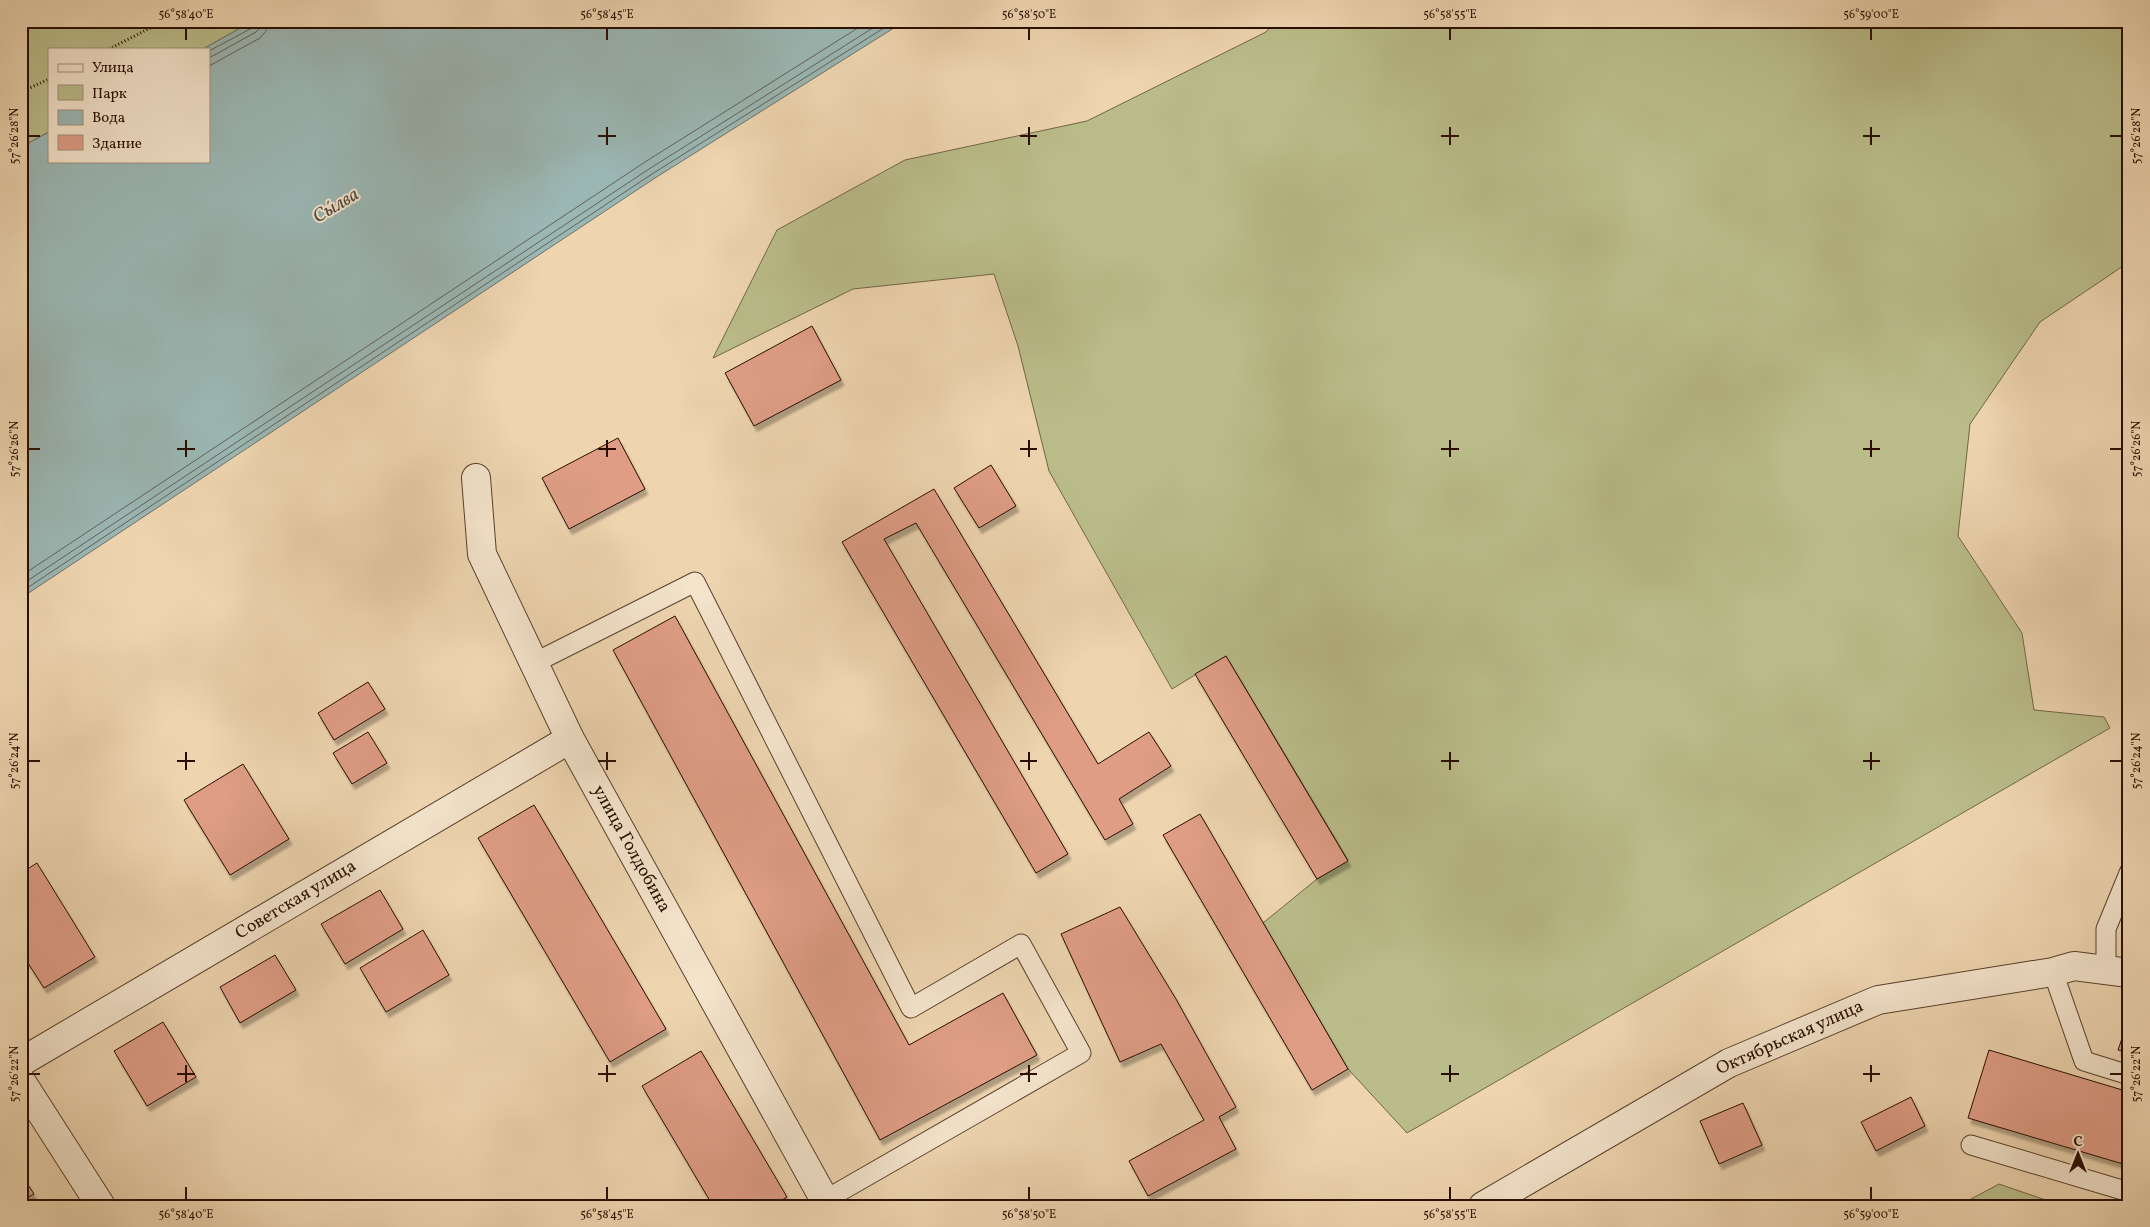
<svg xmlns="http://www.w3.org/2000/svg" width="2150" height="1227" font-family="Vollkorn,serif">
<defs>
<filter id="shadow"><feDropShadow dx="3" dy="5.5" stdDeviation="1" flood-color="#0004"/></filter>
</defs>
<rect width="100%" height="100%" fill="#eed5b0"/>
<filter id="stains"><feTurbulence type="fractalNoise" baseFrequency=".004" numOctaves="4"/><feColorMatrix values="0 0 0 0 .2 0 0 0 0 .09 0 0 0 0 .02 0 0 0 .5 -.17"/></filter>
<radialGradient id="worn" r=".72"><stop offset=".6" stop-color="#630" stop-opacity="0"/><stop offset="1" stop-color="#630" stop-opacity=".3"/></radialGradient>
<g fill="#babd8a" stroke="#716645">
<path d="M21 21H253L203 49H49V132L21 147Z"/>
<path d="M1276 21H2129V262L2040 322 1970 424 1958 536 2022 633 2034 710 2104 717 2110 728 1407 1133 1348 1069 1263 923 1317 879 1348 860 1226 656 1172 689 1049 471 1018 346 994 274 853 289 713 358 777 230 905 160 1087 121 1266 32Z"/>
<path d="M1999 1184 2063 1206H1958Z"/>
</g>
<path fill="#9bb7b4" stroke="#6d736c" d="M253 21H905L655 178 21 598V147L49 132V161H209V49H203Z"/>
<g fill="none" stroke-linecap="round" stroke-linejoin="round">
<g stroke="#62625a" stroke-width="1">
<path d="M209 51 252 28 254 21"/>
<path d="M209 58 256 32 260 28 261 21"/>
<path d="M209 66 260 38 266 31 268 21"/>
<path d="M21 576 645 162 869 21"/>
<path d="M21 585 649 169 884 21"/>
<path d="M21 592 652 174 895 21"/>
</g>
</g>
<g fill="#df9d86" stroke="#280e00" filter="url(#shadow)">
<path d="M812 326 841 380 754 426 725 373Z"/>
<path d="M618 438 645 489 569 529 542 478Z"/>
<path d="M991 465 1016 506 979 528 954 488Z"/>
<path d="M934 489 1098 764 1149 732 1171 766 1119 799 1133 824 1105 840 916 523 884 539 1068 854 1036 873 842 542Z"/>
<path d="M675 616 909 1045 1003 993 1037 1055 880 1140 613 650Z"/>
<path d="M1226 656 1348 861 1317 879 1195 674Z"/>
<path d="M368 682 385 709 334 740 318 713Z"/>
<path d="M368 732 387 763 352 784 333 753Z"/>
<path d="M243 764 289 839 230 875 184 800Z"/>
<path d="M534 805 666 1029 610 1062 478 838Z"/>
<path d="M1200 814 1348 1069 1312 1090 1163 835Z"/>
<path d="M37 863 95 957 44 988 21 952V873Z"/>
<path d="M380 890 403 929 345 964 321 924Z"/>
<path d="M1120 907 1176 999 1236 1107 1219 1117 1236 1149 1148 1196 1129 1161 1204 1120 1161 1044 1120 1062 1061 934Z"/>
<path d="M423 930 449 975 386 1012 360 968Z"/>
<path d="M275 955 296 990 240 1023 220 987Z"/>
<path d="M2129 1018V1053L2118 1050Z"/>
<path d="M163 1022 196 1077 147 1106 114 1051Z"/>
<path d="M1989 1050 2129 1092V1144L2123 1164 1968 1118Z"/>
<path d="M701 1051 787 1197 772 1206H713L642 1086Z"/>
<path d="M1911 1097 1925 1126 1876 1151 1861 1122Z"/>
<path d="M1743 1103 1762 1145 1719 1164 1700 1121Z"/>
<path d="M21 1174 34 1194 21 1201Z"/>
</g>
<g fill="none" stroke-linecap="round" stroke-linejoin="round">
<defs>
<g id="lane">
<path d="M534 663 695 582 911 1008 1021 944 1081 1053 825 1200"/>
<path d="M2106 970V929L2129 873"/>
<path d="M2053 972 2084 1061 2129 1075"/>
<path d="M1971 1145 2129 1192"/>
</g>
<g id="street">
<path d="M476 478 482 554 570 739 828 1206"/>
<path d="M21 1062 570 739"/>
<path d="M21 1081 101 1206"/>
<path d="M1483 1206 1729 1063 1878 1000 2053 972 2074 966 2129 973"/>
</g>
</defs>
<use href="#lane" stroke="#5a402c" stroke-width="21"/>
<use href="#street" stroke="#5a402c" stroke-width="30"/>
<g stroke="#280e00" stroke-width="3" stroke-dasharray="1 2.5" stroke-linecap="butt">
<path d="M109 49 164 21"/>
<path d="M21 92 49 79"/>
</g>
<use href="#lane" stroke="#f4e4cc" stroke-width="19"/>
<use href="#street" stroke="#f4e4cc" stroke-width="28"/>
</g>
<path fill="none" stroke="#280e00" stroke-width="2" d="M186 28V40M607 28V40M1029 28V40M1450 28V40M1871 28V40M607 127V145M1029 127V145M1450 127V145M1871 127V145M28 136H40M598 136H616M1020 136H1037M1441 136H1459M1863 136H1880M2110 136H2122M186 440V457M607 440V457M1029 440V457M1450 440V457M1871 440V457M28 449H40M177 449H195M598 449H616M1020 449H1037M1441 449H1459M1863 449H1880M2110 449H2122M186 752V770M607 752V770M1029 752V770M1450 752V770M1871 752V770M28 761H40M177 761H195M598 761H616M1020 761H1037M1441 761H1459M1863 761H1880M2110 761H2122M186 1065V1082M607 1065V1082M1029 1065V1082M1450 1065V1082M1871 1065V1082M28 1074H40M177 1074H195M598 1074H616M1020 1074H1037M1441 1074H1459M1863 1074H1880M2110 1074H2122M186 1187V1200M607 1187V1200M1029 1187V1200M1450 1187V1200M1871 1187V1200"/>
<g text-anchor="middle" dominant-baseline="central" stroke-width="4" stroke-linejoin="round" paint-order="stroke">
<g font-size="18" fill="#280e00" stroke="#f4e4cc">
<text transform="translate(631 849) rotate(61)">улица Голдобина</text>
<text transform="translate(296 900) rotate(-31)">Советская улица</text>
<text transform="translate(1790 1038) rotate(-24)">Октябрьская улица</text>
</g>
<g font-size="19" font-style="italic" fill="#50493f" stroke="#f4e4cc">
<text transform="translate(336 206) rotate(-31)">Сы́лва</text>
</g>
</g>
<rect width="2150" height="1227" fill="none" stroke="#eed5b0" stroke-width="55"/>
<rect x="48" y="48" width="162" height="115" fill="#f4e4cc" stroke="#a28e7a"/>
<rect x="58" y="64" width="25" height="8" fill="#f4e4cc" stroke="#a28e7a"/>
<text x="92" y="72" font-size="15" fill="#280e00">Улица</text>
<rect x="58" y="85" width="25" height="15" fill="#babd8a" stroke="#a28e7a"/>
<text x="92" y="98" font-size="15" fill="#280e00">Парк</text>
<rect x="58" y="110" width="25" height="15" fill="#9bb7b4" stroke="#a28e7a"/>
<text x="92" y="122" font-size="15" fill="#280e00">Вода</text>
<rect x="58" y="135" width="25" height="15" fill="#df9d86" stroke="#a28e7a"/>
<text x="92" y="148" font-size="15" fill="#280e00">Здание</text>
<g transform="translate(2078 1154)" stroke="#f4e4cc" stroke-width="4" paint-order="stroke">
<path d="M0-4L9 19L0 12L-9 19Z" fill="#280e00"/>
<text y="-8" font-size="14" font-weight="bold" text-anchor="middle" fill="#280e00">С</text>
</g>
<rect x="28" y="28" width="2094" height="1172" fill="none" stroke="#280e00" stroke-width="2"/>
<g font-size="12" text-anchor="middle" fill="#280e00">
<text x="186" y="18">56°58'40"E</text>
<text x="607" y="18">56°58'45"E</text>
<text x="1029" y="18">56°58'50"E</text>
<text x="1450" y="18">56°58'55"E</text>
<text x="1871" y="18">56°59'00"E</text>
<text transform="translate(14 136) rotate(-90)" y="4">57°26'28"N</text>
<text transform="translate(2136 136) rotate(-90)" y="4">57°26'28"N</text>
<text transform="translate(14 449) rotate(-90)" y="4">57°26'26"N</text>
<text transform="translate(2136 449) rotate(-90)" y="4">57°26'26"N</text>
<text transform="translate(14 761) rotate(-90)" y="4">57°26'24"N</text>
<text transform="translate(2136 761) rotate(-90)" y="4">57°26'24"N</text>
<text transform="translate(14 1074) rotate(-90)" y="4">57°26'22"N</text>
<text transform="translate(2136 1074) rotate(-90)" y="4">57°26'22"N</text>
<text x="186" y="1218">56°58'40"E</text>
<text x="607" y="1218">56°58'45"E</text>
<text x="1029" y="1218">56°58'50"E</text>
<text x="1450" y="1218">56°58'55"E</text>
<text x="1871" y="1218">56°59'00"E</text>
</g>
<rect width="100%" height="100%" filter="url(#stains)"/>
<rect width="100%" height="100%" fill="url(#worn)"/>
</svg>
